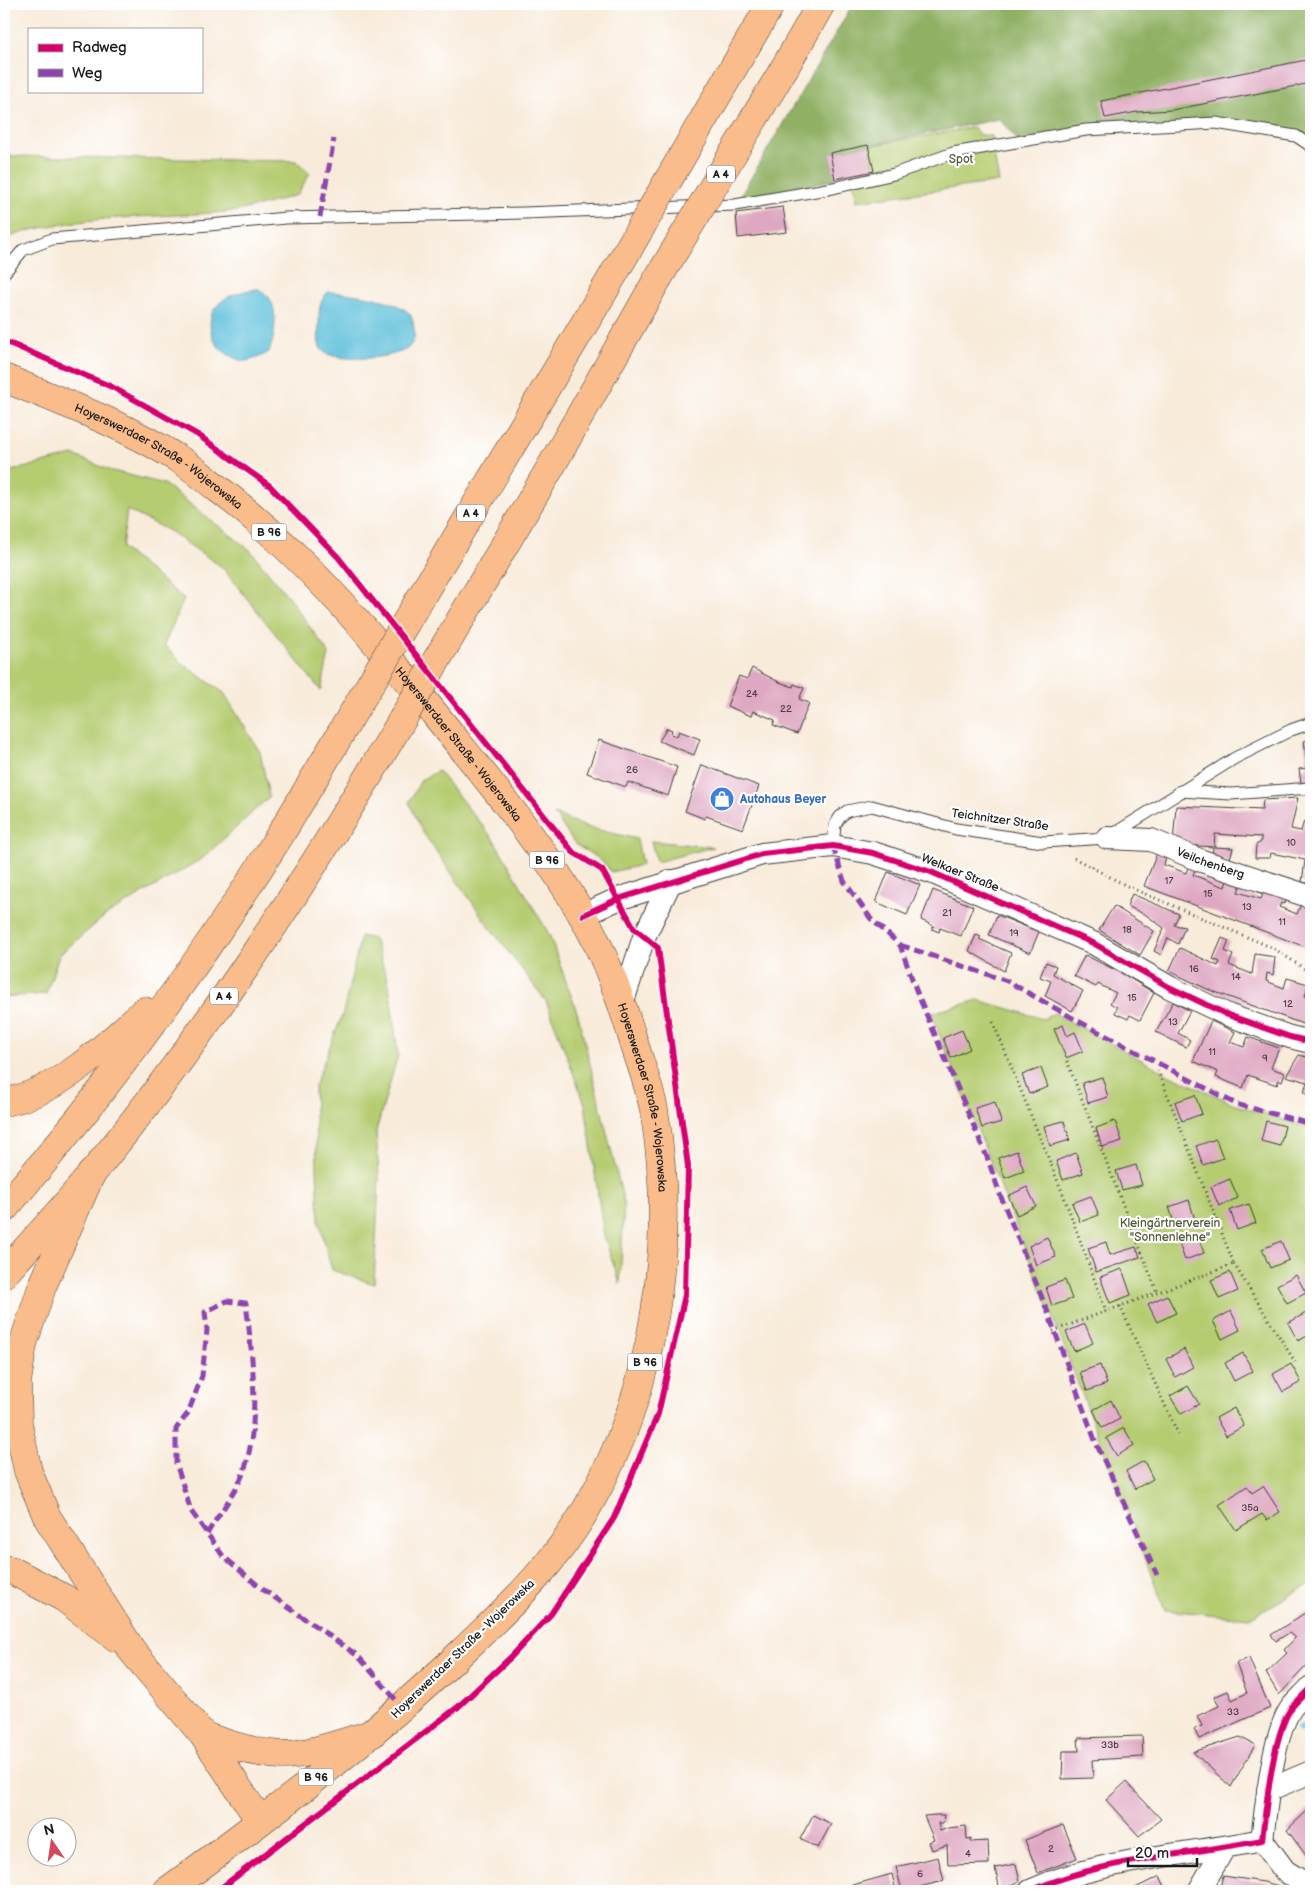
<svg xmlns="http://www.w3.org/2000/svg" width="1315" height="1895" font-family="'Balsamiq Sans',sans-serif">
<rect width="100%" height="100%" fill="#fff"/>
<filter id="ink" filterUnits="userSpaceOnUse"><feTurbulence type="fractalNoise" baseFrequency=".02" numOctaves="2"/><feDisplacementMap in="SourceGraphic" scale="10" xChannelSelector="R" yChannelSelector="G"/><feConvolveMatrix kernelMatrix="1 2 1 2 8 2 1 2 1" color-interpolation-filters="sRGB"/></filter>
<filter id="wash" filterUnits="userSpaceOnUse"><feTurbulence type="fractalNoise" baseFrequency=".0096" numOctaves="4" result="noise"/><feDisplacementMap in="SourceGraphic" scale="20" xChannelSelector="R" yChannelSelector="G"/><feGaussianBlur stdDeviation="1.12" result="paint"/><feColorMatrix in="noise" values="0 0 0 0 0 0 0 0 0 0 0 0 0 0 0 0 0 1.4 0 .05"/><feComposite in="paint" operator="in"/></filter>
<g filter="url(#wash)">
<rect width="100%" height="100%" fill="#f8ebda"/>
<g fill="#b5cc71" stroke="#687446">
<path d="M974 127 978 134 991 136 999 182 857 201 852 175 874 171 870 146Z"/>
<path d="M4 156 296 161 310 173 297 195C274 201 250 210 226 212 158 218 67 214 4 239Z"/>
<path d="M73 455 109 470 164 484 250 550 290 599 329 654 321 691 222 567 169 531 127 510 122 548 184 599 164 645 183 664 224 693 260 752 269 797 203 858 105 916 59 955 46 994 4 997V473Z"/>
<path d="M438 771 494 840 549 934 578 1015 624 1203 620 1284 604 1236 585 1104 546 1001 488 925 422 831 409 802 421 780Z"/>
<path d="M554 814 586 827 637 839 642 865 611 872 600 859 576 845Z"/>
<path d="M651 841 713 847 656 862Z"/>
<path d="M361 936 374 939 389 984 398 1055 376 1131 379 1178 374 1284 332 1270 319 1221 314 1087 343 1013Z"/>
<path d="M978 1000 1044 1019 1054 1013 1168 1074 1239 1106 1311 1128V1584L1249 1618 1165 1610 1056 1326 931 1013Z"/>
</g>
<path fill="#90b063" stroke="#566640" d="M853 4H1311V146L1296 136 1216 123 1019 142 999 119 830 153 835 179 735 205Z"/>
<g fill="#5bbfda" stroke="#3c6e7b">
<path d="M258 289C281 297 276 334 269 352 262 356 252 361 244 361 239 361 233 357 229 355 219 349 214 343 211 331 205 302 235 291 258 289Z"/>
<path d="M328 292C348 293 400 298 411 316 413 320 414 326 414 331 415 337 413 344 408 348 395 359 331 364 321 349 317 342 319 331 319 323 319 310 319 301 328 292Z"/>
</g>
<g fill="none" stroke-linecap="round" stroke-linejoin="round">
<path stroke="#5bbfda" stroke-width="7" d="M1300 1729 1311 1726"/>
</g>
<g id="blocks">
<g fill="#dfa8c2">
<path d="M1311 59V83L1172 110 1137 112 1105 118 1101 101Z"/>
<path d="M868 145 874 171 835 179 830 153Z"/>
<path d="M783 207 787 232 738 238 736 213Z"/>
<path d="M752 668 777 681 793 687 794 684 804 688 799 699 809 703 797 734 773 725 775 720 763 715 753 711 751 716 727 706 739 676 747 679Z"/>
<path d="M667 728 672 730 671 734 677 736 679 731 700 739 694 755 659 741Z"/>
<path d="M599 740 677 767 668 796 628 782 626 787 587 773Z"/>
<path d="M1311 740V783H1301L1299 769 1308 768 1304 741Z"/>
<path d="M702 765 759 786 743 829 706 816 705 819 685 811Z"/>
<path d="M1298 798 1291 829 1301 831 1304 821 1310 823 1306 855 1311 856V884L1302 882 1305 860 1271 853 1270 858H1255L1256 845 1261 842V837L1215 834 1214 847 1233 848 1229 862 1212 858 1213 847 1173 844 1176 806 1262 810 1263 800Z"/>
<path d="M1157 853 1166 856 1164 865 1186 873 1189 865 1196 867 1193 875 1225 887 1228 877 1242 882 1238 892 1261 899 1263 894 1256 891 1258 887 1287 897 1285 904 1281 903 1279 907 1297 914 1302 902 1311 905V949L1144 886Z"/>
<path d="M888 872 920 885 907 915 876 902Z"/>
<path d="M933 890 973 906 961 936 940 928 939 932 932 929 934 926 921 920Z"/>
<path d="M1132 894 1179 914 1174 925 1185 927 1178 944 1168 938 1161 955 1154 951 1164 928 1146 915 1127 906Z"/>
<path d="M1114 906 1154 931 1140 955 1099 930Z"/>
<path d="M997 915 1039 932 1030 953 989 935Z"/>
<path d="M976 935 981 937 979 939 1011 953 1004 971 969 951Z"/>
<path d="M1222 938 1229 941 1225 951 1233 955 1229 965 1252 974 1255 954 1275 957 1273 975 1267 973 1266 981 1284 988 1287 978 1308 984 1305 996 1311 999V1027L1207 989 1169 971 1180 948 1218 966 1220 962 1213 959Z"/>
<path d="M1085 955 1125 975 1154 993 1140 1020 1130 1015 1128 1019 1115 1013 1117 1007 1110 1003 1116 993 1098 984 1096 987 1074 976Z"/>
<path d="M1046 962 1056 966 1053 974 1083 991 1072 1011 1045 996 1051 981 1040 977Z"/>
<path d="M1173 1002 1190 1011 1178 1033 1190 1040 1186 1047 1156 1032Z"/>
<path d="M1211 1021 1235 1032 1230 1042 1244 1047 1248 1037 1279 1048 1271 1068 1285 1073 1282 1081 1279 1080 1277 1085 1248 1075 1243 1088 1216 1077 1218 1072 1193 1061Z"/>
<path d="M1063 1025 1067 1036 1075 1032 1083 1051 1066 1058 1054 1029Z"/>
<path d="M962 1030 970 1049 951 1058 943 1038Z"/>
<path d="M1299 1055 1311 1058V1095L1304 1093 1307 1082 1286 1076Z"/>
<path d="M1041 1068 1048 1087 1029 1094 1022 1075Z"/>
<path d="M1102 1077 1108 1097 1088 1103 1082 1083Z"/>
<path d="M1195 1095 1202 1114 1182 1121 1175 1102Z"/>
<path d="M995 1102 1001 1122 982 1128 975 1108Z"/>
<path d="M1064 1121 1070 1140 1050 1146 1044 1126Z"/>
<path d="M1115 1121 1122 1141 1102 1147 1096 1128Z"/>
<path d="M1266 1121 1285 1126 1280 1146 1261 1141Z"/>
<path d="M1216 1139 1223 1158 1203 1165 1196 1146Z"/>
<path d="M1017 1151 1024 1171 1005 1178 998 1158Z"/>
<path d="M1076 1153 1083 1173 1063 1180 1056 1161Z"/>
<path d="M1136 1165 1142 1185 1122 1190 1116 1171Z"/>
<path d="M1230 1179 1238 1198 1219 1206 1211 1187Z"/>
<path d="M1027 1187 1036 1206 1017 1215 1008 1196Z"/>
<path d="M1091 1196 1099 1215 1080 1222 1072 1203Z"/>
<path d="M1189 1200 1195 1220 1175 1226 1169 1207Z"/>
<path d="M1249 1204 1256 1223 1237 1230 1230 1210Z"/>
<path d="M1197 1234 1204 1253 1185 1260 1178 1241Z"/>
<path d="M1047 1237 1056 1257 1036 1265 1029 1246Z"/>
<path d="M1281 1241 1289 1260 1270 1268 1262 1249Z"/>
<path d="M1106 1242 1110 1255 1136 1247 1140 1257 1096 1272 1088 1248Z"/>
<path d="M1122 1269 1131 1295 1110 1303 1100 1277Z"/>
<path d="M1230 1272 1238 1291 1219 1299 1211 1280Z"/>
<path d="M1296 1275 1306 1293 1287 1303 1277 1285Z"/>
<path d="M1065 1280 1072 1299 1052 1306 1046 1287Z"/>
<path d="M1167 1295 1176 1313 1157 1322 1148 1304Z"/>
<path d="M1231 1311 1240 1330 1222 1339 1213 1321Z"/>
<path d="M1306 1313 1311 1323V1334L1298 1341 1288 1323Z"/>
<path d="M1085 1324 1093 1343 1074 1351 1066 1332Z"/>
<path d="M1184 1349 1193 1367 1175 1377 1166 1359Z"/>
<path d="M1243 1353 1253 1371 1234 1381 1225 1363Z"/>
<path d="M1291 1364 1301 1382 1283 1392 1273 1374Z"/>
<path d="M1100 1365 1107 1384 1087 1391 1080 1372Z"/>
<path d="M1188 1386 1199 1404 1181 1414 1170 1396Z"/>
<path d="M1111 1400 1120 1419 1102 1428 1093 1410Z"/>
<path d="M1234 1408 1244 1426 1226 1436 1216 1418Z"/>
<path d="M1124 1428 1134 1445 1117 1456 1106 1438Z"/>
<path d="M1144 1461 1153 1479 1135 1489 1126 1471Z"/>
<path d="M1247 1486 1252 1493 1263 1486 1280 1512 1267 1520 1262 1514 1236 1530 1219 1505Z"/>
<path d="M1311 1609V1661L1279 1695 1266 1673 1287 1653 1284 1650 1295 1638 1289 1633 1276 1641 1271 1635Z"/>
<path d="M1249 1658 1270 1708 1199 1739 1194 1729 1202 1726 1197 1716 1219 1706 1214 1697 1228 1691 1232 1700 1247 1693 1236 1663Z"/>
<path d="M1142 1736 1143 1757 1092 1760 1093 1778 1062 1779 1063 1751H1079L1078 1738Z"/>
<path d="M1240 1737 1255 1745 1231 1787 1193 1752Z"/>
<path d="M1126 1782 1161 1819 1139 1836 1106 1800Z"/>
<path d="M1308 1810 1311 1814V1862L1287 1830Z"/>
<path d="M813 1815 831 1824 818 1848 800 1839Z"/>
<path d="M935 1815H944L943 1823H938L940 1831 948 1828 966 1826 967 1839 971 1838V1842L988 1841 989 1864 948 1865 947 1845 932 1850 929 1842 934 1840 924 1816Z"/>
<path d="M1063 1825 1077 1858 1038 1873 1025 1840Z"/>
<path d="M938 1857 944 1881 902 1891 896 1867Z"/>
<path d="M1016 1864 1020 1881 1000 1890 995 1868Z"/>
<path d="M892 1874 896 1891H851L849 1886Z"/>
<path d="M1160 1876 1167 1891H1129Z"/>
<path d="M1223 1876 1264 1882 1297 1891H1219Z"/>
</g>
</g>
</g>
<g filter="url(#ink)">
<use href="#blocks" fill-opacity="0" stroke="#3d3b38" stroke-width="1"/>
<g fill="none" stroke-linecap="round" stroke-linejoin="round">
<defs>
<g id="service">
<path d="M4 273 23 250 52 239 286 218 524 213 735 205 833 188 894 174 953 153 1086 130 1216 123 1296 136 1311 146"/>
<path d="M1180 791 1231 794 1311 788"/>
<path d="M833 846 835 825 840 817 847 811 872 806 956 829 1043 842 1107 838 1235 758 1291 730 1311 723"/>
</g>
<g id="minor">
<path id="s1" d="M1107 838 1151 840 1202 861 1311 897"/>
<path d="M583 915 618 899 762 854 833 846 873 853 931 872 1093 943 1169 987 1228 1015 1290 1037 1311 1042"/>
<path d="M622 1004 644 937 671 881"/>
<path d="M1268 1790 1311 1772"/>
<path d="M1262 1840C1266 1808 1273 1732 1292 1707 1298 1700 1305 1694 1311 1687"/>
<path d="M1262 1840 1285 1871 1311 1887"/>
<path d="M1030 1891C1103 1858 1184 1856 1262 1840"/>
<path d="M1199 1891 1224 1848"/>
</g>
<g id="primary">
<path id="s2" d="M4 378C62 402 123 424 177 458 191 466 204 478 217 488 297 548 363 626 426 703 480 771 538 837 581 913 603 950 618 991 631 1033 638 1058 649 1084 654 1110 677 1243 655 1390 587 1508 555 1564 509 1607 463 1651 371 1739 269 1816 167 1891"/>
</g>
<g id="motorway">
<path d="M785 67 821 4"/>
<path d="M728 77 771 4"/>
<path d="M406 622 604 291"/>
<path d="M436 661 549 470 657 280"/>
<path d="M4 1102C56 1094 107 1046 144 1011"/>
<path d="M91 1174 42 1287 23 1344 17 1382 18 1424 28 1471 47 1517 133 1652 204 1736 260 1821"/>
<path d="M4 1209C106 1091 200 964 282 832 312 783 341 732 371 683"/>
<path d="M4 1274C33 1241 63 1209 91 1175 206 1034 310 876 402 720"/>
<path d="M4 1569 13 1571 64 1598 117 1638"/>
<path d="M204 1736C226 1744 248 1751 271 1754 304 1759 341 1742 372 1734"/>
</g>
</defs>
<use href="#service" stroke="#3d3b38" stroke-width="13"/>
<use href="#minor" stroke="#3d3b38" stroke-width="24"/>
<use href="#primary" stroke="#3d3b38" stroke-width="29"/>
<use href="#motorway" stroke="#3d3b38" stroke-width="29"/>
<g stroke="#3d3b38" stroke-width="3" stroke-dasharray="1 4" stroke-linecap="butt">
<path d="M1074 858 1129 887 1273 948 1311 973"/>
<path d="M993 1022 1063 1194 1106 1311"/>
<path d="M1067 1061 1157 1292"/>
<path d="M1234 1264 1295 1362"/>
<path d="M1120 1306 1179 1436"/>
<path d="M1053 1331 1234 1264 1158 1071"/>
</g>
<use href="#service" stroke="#fff" stroke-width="11"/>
<use href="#minor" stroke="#fff" stroke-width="22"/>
<use href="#primary" stroke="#fabc8b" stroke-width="28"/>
<use href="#motorway" stroke="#fabc8b" stroke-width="28"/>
<defs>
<g id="motorway-bridge">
<path d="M657 280 785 67"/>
<path d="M604 291 728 77"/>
<path d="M371 683 406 622"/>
<path d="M402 720 436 661"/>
</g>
</defs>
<use href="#motorway-bridge" stroke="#3d3b38" stroke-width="29" stroke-linecap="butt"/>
<use href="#motorway-bridge" stroke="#fabc8b" stroke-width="28"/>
<g stroke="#8e44ad" stroke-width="5" stroke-dasharray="10 5" stroke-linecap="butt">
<path d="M320 217 334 139"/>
<path d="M833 846 844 881 871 919 900 945 916 990 987 1157 1001 1197 1047 1310 1096 1443 1157 1575"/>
<path d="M900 945 1007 981 1078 1021 1236 1104 1311 1124"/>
<path d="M207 1534C218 1515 237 1491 244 1471 261 1421 252 1354 246 1303L227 1301 205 1312 207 1330 202 1376 188 1413 176 1429V1463L191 1511 223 1556 261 1588 358 1656 403 1708"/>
</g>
<defs>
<g id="cycleway">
<path d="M4 341 112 387 198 435 270 486 338 557 573 852 602 870 634 928 658 948 688 1166 685 1295 658 1414 614 1518 551 1614 512 1656 458 1707 217 1891"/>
<path d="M583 915 618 899 762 854 833 846 873 853 931 872 1093 943 1169 987 1228 1015 1290 1037 1311 1042"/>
<path d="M1030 1891C1103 1858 1184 1856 1262 1840 1266 1808 1273 1732 1292 1707 1298 1700 1305 1694 1311 1687"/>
</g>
</defs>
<use href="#cycleway" stroke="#fff" stroke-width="9"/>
<use href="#cycleway" stroke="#d6006c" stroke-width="6"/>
</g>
</g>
<defs>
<symbol id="shop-disc" viewBox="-11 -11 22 22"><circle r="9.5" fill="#3f7fe0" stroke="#fff"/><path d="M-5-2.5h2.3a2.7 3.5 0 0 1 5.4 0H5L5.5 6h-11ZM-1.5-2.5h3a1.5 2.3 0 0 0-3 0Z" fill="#fff"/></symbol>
</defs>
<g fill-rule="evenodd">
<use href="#shop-disc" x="708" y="785" width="28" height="28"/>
</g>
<g text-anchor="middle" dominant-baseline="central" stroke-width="4.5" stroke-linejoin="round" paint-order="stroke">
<g font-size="10" fill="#4d3f46">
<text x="752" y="694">24</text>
<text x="786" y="709">22</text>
<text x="632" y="770">26</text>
<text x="1291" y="843">10</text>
<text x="1169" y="881">17</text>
<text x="1208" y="894">15</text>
<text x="1247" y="907">13</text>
<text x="947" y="913">21</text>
<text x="1282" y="922">11</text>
<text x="1127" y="930">18</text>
<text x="1014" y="933">19</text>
<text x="1194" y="969">16</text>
<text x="1236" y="977">14</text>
<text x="1132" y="998">15</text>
<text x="1288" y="1004">12</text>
<text x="1173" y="1022">13</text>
<text x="1212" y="1052">11</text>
<text x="1265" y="1058">9</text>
<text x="1250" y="1508">35a</text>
<text x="1233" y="1712">33</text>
<text x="1110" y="1745">33b</text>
<text x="1051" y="1849">2</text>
<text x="968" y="1854">4</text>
<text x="920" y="1874">6</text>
</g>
<g fill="#fff" stroke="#606060" stroke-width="1">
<rect x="707" y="165.5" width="28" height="17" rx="4"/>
<rect x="457" y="504.5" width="28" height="17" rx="4"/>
<rect x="251.5" y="523.5" width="35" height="17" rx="4"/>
<rect x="529.5" y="851.5" width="35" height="17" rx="4"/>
<rect x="210" y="987.5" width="28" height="17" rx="4"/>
<rect x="627.5" y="1353.5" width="35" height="17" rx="4"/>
<rect x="298.5" y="1768.5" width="35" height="17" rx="4"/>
</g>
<g font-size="11" font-weight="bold" fill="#1c1c1c">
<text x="721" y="174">A 4</text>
<text x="471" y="513">A 4</text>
<text x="269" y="532">B 96</text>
<text x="547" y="860">B 96</text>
<text x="224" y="996">A 4</text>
<text x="645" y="1362">B 96</text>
<text x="316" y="1777">B 96</text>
</g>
<g font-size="12" fill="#525a3a" stroke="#fff">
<text x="961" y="159">Spot</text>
<text x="1170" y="1223">Kleingärtnerverein<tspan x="1170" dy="14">"Sonnenlehne"</tspan></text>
</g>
<g font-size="12" fill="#1c1c1c" stroke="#fff">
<text stroke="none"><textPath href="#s2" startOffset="174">Hoyerswerdaer Straße - Wojerowska</textPath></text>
<text stroke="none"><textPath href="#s2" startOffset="594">Hoyerswerdaer Straße - Wojerowska</textPath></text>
<text transform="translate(1000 820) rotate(8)">Teichnitzer Straße</text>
<text stroke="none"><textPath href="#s1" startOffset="108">Veilchenberg</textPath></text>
<text transform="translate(960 873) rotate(22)">Welkaer Straße</text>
<text stroke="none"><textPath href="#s2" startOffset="999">Hoyerswerdaer Straße - Wojerowska</textPath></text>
<text transform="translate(463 1649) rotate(-44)">Hoyerswerdaer Straße - Wojerowska</text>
</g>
<g font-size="12" font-weight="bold" fill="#366cbe" stroke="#fff" text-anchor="start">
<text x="740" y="799">Autohaus Beyer</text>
</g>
</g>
<rect width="1315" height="1895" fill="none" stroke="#fff" stroke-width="20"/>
<rect x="28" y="28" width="175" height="65" fill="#ffffff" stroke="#a4a4a4"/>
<rect x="38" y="44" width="25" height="8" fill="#d6006c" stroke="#a4a4a4"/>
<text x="72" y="52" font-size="15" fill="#1c1c1c">Radweg</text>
<rect x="38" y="69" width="25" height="8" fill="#8e44ad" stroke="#a4a4a4"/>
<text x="72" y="78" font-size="15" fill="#1c1c1c">Weg</text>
<g transform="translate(52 1842) rotate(347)"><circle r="24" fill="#ffffff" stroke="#a4a4a4"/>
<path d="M0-4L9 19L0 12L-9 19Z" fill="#d1495b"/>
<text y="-8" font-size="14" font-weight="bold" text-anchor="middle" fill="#1c1c1c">N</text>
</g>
<path d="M1128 1858v8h69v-8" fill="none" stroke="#1c1c1c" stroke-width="2.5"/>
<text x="1135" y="1858" font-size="15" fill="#1c1c1c" stroke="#ffffff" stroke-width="4" paint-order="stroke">20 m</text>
</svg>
